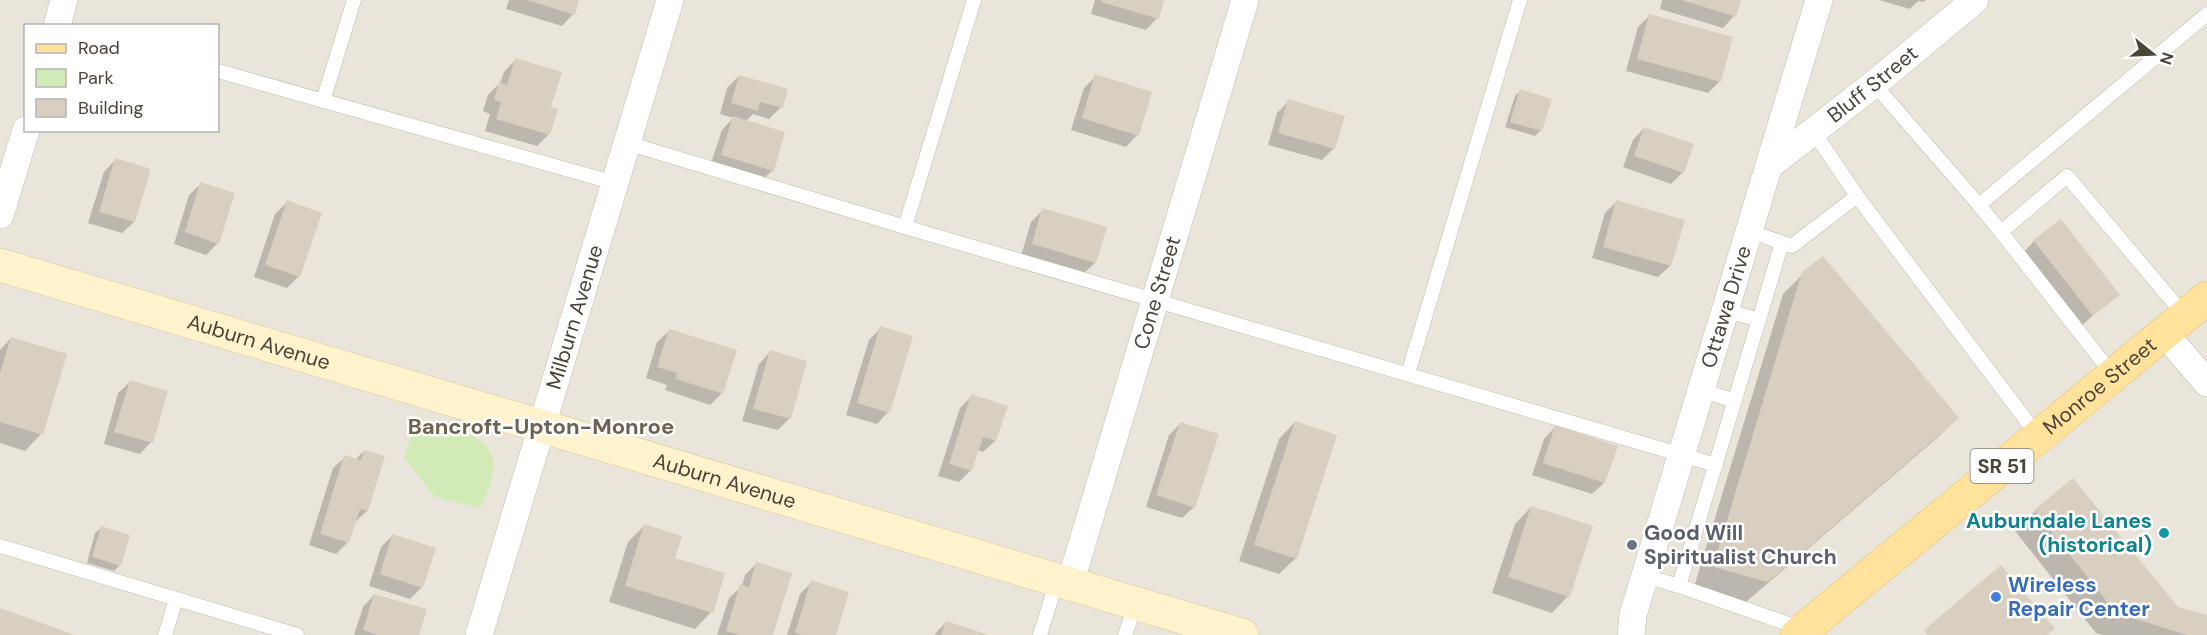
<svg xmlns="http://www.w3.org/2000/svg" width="2207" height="635" font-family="'DM Sans',sans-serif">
<rect width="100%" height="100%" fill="#f6f3ec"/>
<path fill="#eae5da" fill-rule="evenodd" d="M0 0H2207V635H0ZM26 26H218V130H26Z"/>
<path fill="#d2eab5" d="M417 419C444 426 500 433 493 472 491 484 485 497 481 508L435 497 404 458Z"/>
<g fill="#0003">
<path d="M509 0H578L573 14 562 26 506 9Z"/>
<path d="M1095 0H1163L1157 18 1146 30 1091 14Z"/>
<path d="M1662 0H1739L1734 16 1723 28 1660 9Z"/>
<path d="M1879 0H1926L1924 2 1918 1 1910 9Z"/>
<path d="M1650 15 1731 38 1719 82 1708 93 1626 71 1638 27Z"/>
<path d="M515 60 550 108 556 110 548 135 537 146 485 131 490 114 483 111 488 95 500 83 504 72Z"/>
<path d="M739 76 781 107 769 119 753 114 745 122 773 170 761 181 710 166 722 130 733 118 720 114 727 88Z"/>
<path d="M1096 76 1137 135 1126 147 1071 130 1084 88Z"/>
<path d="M1521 90 1550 100 1540 131 1535 136 1505 127 1515 96Z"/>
<path d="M1289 101 1343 117 1333 149 1322 160 1268 145 1277 113Z"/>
<path d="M1644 128 1683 172 1671 184 1623 167 1633 140Z"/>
<path d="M115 160 134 222 122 233 88 223 104 172Z"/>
<path d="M201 184 218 243 206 255 174 244 189 195Z"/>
<path d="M1617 201 1670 266 1658 277 1592 258 1605 213Z"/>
<path d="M287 202 299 276 287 288 254 277 275 214Z"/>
<path d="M1043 210 1095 263 1083 274 1021 256 1031 222Z"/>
<path d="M2034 241 2118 294 2081 326 2023 253Z"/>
<path d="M1803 274 1957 418 1937 438 1746 602 1694 587 1783 294Z"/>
<path d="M881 328 888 412 877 424 846 415 869 340Z"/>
<path d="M669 331 722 393 710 405 665 390 667 385 646 378 657 342Z"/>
<path d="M11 338 41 434 25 451 0 443V350Z"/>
<path d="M770 352 805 362 789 419 778 430 742 421 759 364Z"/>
<path d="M130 382 151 442 140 454 104 444 118 393Z"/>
<path d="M972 396 995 441 983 452 977 450 971 470 959 482 938 476 960 408Z"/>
<path d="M1295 422 1296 558 1279 574 1239 561 1279 439Z"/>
<path d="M1181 423 1194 507 1182 518 1146 507 1169 435Z"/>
<path d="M1555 427 1604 483 1592 494 1532 475 1544 439Z"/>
<path d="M364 451 367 511 354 523 348 542 336 554 309 545 333 468 345 457 355 460Z"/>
<path d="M2072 480 2177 608 2207 616V635H2103L2096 633 2015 531 2035 511Z"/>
<path d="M1531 507 1568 596 1552 613 1492 593 1515 524Z"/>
<path d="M644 526 711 612 695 629 609 602 628 542Z"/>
<path d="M101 528 120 565 114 571 87 563 95 533Z"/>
<path d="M393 535 422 587 410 599 369 586 381 547Z"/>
<path d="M757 563 771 635H717L729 598 742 586 745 575Z"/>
<path d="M812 582 834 635H787L800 594Z"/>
<path d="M374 595 417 635H354L363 607Z"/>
<path d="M946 622 985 635H934Z"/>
</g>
<g fill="#d8cfc1">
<path d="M527 0H579L575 15Z"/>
<path d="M1102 0H1164L1159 19 1101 2Z"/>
<path d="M1682 0H1741L1736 17Z"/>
<path d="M1649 14 1733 37 1721 82 1637 59Z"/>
<path d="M515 58 562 72 551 107 558 109 550 135 496 119 501 102 494 100 499 82 507 85Z"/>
<path d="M1095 74 1152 92 1139 136 1082 118Z"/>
<path d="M739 75 788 89 783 108 760 102 758 111 731 103Z"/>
<path d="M1520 89 1552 99 1542 131 1510 122Z"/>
<path d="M1288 99 1345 116 1335 149 1278 133Z"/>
<path d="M733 116 785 132 774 171 721 155Z"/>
<path d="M1644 127 1694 144 1684 173 1634 156Z"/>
<path d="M115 158 151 169 135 222 99 212Z"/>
<path d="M200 182 235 193 219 244 185 232Z"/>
<path d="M287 200 322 213 300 277 265 265Z"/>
<path d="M1616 200 1685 220 1671 266 1603 247Z"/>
<path d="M1042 208 1107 227 1096 263 1032 244Z"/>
<path d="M2061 219 2120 295 2093 316 2033 240Z"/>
<path d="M1823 256 1959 418 1768 582 1713 567 1802 272Z"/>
<path d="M880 326 913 336 890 413 857 403Z"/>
<path d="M669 329 737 350 723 394 676 379 677 373 657 367Z"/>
<path d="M11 337 67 354 43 435 0 422V373Z"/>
<path d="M770 350 807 361 791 419 753 409Z"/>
<path d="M130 380 168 391 153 443 114 432Z"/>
<path d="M971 394 1008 406 996 441 983 437 972 471 949 464Z"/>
<path d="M1295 421 1337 435 1297 559 1254 545Z"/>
<path d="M1180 422 1219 434 1195 508 1156 495Z"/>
<path d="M1555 425 1618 446 1605 483 1543 463Z"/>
<path d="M364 450 385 456 368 511 360 509 349 543 320 534 344 455 361 460Z"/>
<path d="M2073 478 2178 607 2207 615V635H2187L2116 613 2034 510Z"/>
<path d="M1531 506 1593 526 1570 597 1508 577Z"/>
<path d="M644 524 682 536 675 558 725 573 713 613 625 586Z"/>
<path d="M101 526 130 535 121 566 92 557Z"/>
<path d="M392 534 436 548 423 588 380 574Z"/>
<path d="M756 562 792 573 773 635H740L726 631 740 584 749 587Z"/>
<path d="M2001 565 2055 629 2047 635H1928L1924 630Z"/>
<path d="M811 580 849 592 836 635H803L795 633Z"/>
<path d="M374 594 427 609 419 635H378L363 630Z"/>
<path d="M0 608 75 635H0Z"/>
<path d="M946 621 989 635H941Z"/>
</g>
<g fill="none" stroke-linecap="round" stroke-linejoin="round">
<defs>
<g id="lane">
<path d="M974 0 905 227 1716 465"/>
<path d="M218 71 615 183"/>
<path d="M1874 84 1979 205 2207 14"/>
<path d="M323 101 354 0"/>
<path d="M1813 131 1857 196 2038 436"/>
<path d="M627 143 905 227"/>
<path d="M1979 205 2001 232"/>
<path d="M1749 231 1792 246 1857 196"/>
<path d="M1782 243 1679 586 1803 629"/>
<path d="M1725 310 1759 320"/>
<path d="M1408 374 1520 0"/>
<path d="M2113 375 2001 232 2067 176 2185 316"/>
<path d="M1701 390 1735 401"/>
<path d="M0 546 297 635"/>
<path d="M1645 576 1679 586"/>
<path d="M165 635 176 599"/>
<path d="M1040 635 1057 580"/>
<path d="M1125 635 1136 603"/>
</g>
<g id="street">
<path d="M57 26 64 0"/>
<path id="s1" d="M1769 166 1874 84 1975 0"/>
<path d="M0 215 26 130"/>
<path d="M2164 333 2207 383"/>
<path id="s2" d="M1070 584 1245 0"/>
<path id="s3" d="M479 635 670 0"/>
<path id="s4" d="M1631 635 1633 615 1819 0"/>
</g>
<g id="secondary">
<path id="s5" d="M0 265 1242 635"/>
</g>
<g id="primary">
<path id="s6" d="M1797 635 2207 298"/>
</g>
</defs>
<use href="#lane" stroke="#c2bbae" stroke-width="15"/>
<use href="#street" stroke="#c2bbae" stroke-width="28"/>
<use href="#secondary" stroke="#d6c79b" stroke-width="34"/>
<use href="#primary" stroke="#e6c16a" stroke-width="34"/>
<use href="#lane" stroke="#fff" stroke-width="14"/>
<use href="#street" stroke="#fff" stroke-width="27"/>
<use href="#secondary" stroke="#fff3cd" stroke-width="33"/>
<use href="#primary" stroke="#ffe39c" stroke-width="33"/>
</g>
<circle fill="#0f9aa8" stroke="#fff" stroke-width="2" cx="2164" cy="533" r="6"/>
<circle fill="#6b7280" stroke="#fff" stroke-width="2" cx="1632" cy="545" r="6"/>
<circle fill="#3f7fe0" stroke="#fff" stroke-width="2" cx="1996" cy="597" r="6"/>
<g text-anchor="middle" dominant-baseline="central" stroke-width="5" stroke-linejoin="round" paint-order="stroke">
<rect fill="#fff" stroke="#817c74" stroke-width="1.5" x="1970.5" y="449" width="63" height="34" rx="4.5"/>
<g font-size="20" font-weight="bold" fill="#4b4439">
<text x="2002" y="466">SR 51</text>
</g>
<g font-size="21" fill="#4b4439" stroke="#fff">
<text stroke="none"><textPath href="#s1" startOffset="132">Bluff Street</textPath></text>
<text stroke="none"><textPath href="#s2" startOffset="304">Cone Street</textPath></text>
<text stroke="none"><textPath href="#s4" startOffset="342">Ottawa Drive</textPath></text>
<text stroke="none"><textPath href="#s3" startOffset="332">Milburn Avenue</textPath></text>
<text stroke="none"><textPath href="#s5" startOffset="270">Auburn Avenue</textPath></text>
<text stroke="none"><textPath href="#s6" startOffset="392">Monroe Street</textPath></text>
<text stroke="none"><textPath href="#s5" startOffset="756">Auburn Avenue</textPath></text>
</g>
<g font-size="21" font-weight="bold" fill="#0d838f" stroke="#fff" text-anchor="end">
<text x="2152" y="521">Auburndale Lanes<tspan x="2152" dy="24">(historical)</tspan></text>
</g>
<g font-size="21" font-weight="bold" fill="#5b616d" stroke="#fff" text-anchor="start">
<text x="1644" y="533">Good Will<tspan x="1644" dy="24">Spiritualist Church</tspan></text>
</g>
<g font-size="21" font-weight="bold" fill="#366cbe" stroke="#fff" text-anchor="start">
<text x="2008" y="585">Wireless<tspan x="2008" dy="24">Repair Center</tspan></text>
</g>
<g font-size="22" font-weight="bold" fill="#6e6250" stroke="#fff">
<text x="541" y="426">Bancroft-Upton-Monroe</text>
</g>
</g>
<rect x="24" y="24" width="195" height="108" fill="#ffffff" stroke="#b7b4b0" stroke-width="1.5"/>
<rect x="36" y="44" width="30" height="9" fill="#ffe39c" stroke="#b7b4b0" stroke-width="1.5"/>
<text x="78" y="54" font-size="18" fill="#4b4439">Road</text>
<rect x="36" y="69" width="30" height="18" fill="#d2eab5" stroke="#b7b4b0" stroke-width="1.5"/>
<text x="78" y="84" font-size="18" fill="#4b4439">Park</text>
<rect x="36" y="99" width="30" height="18" fill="#d8cfc1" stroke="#b7b4b0" stroke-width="1.5"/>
<text x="78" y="114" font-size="18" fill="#4b4439">Building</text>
<g transform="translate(2153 54) rotate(108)" stroke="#ffffff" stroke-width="4.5" paint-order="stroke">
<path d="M0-4.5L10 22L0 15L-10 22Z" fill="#4b4439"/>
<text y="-9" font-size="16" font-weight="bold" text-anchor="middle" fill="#4b4439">N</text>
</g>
</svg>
